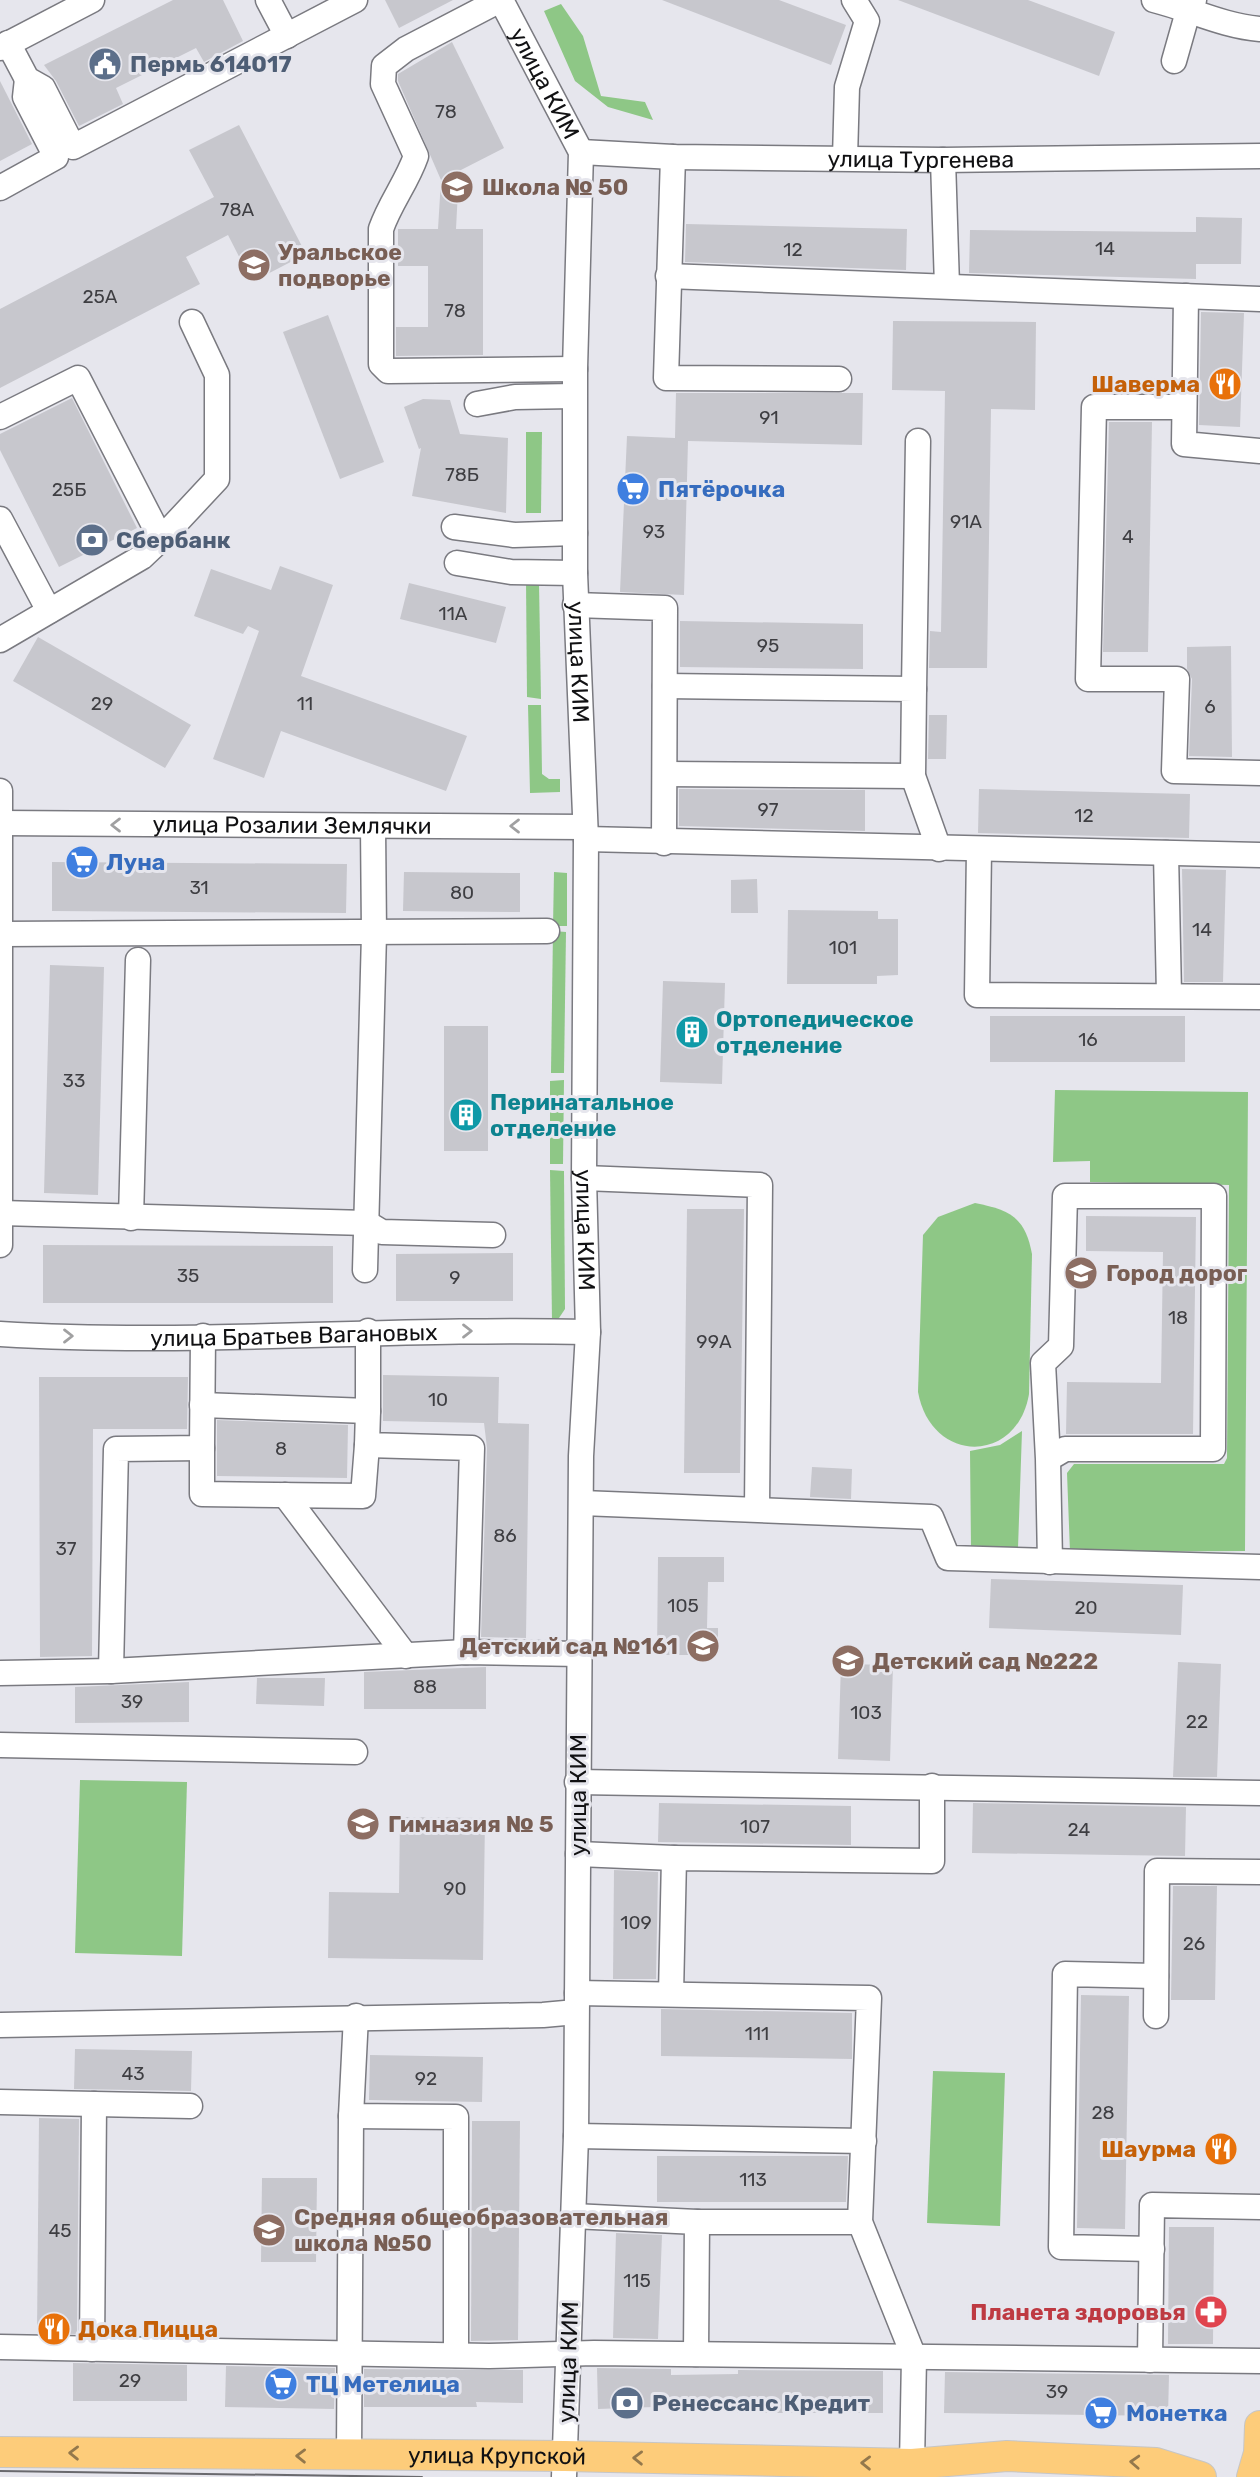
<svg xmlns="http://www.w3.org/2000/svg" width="1260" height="2477" font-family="Rubik,sans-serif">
<rect width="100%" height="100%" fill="#e6e6ed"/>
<g fill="#8ec786">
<path d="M561 4 583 36 601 96 645 102 653 120 608 107 575 81 544 11Z"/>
<path d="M526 432H542L541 513H526Z"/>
<path d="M526 580 539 583 541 699 527 697Z"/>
<path d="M528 705H541L542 774 549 779H560V792L530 793Z"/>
<path d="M554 872 567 873V926H553Z"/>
<path d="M553 931 566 932 564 1073H551Z"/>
<path d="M564 1080 563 1164H550V1081Z"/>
<path d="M1055 1090 1248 1092 1245 1551 1070 1552 1067 1473 1074 1464H1224L1227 1458 1229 1185 1090 1182V1161L1053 1162Z"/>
<path d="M550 1170 564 1171 565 1309 557 1321H552Z"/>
<path d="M975 1203C1010 1210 1025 1217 1032 1254L1029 1394C1017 1465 931 1464 918 1392L923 1235 938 1217Z"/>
<path d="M1022 1431 1018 1548H971L970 1451 1000 1445Z"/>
<path d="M80 1780 187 1782 182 1956 75 1953Z"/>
<path d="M933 2071 1005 2073 1000 2226 927 2223Z"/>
</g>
<g fill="#c7c7cd">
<path d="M173 0H223L243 41 204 62 196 48 116 88 123 104 79 126 56 81 44 65Z"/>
<path d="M385 0H453L399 28Z"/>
<path d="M662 0H779L846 25 831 65Z"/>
<path d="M898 0H1028L1115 32 1099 76Z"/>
<path d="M452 42 504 148 459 171 456 229H483V355L396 356V327H428V266H398V229H438L441 180 398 81V74Z"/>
<path d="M0 81 32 144 0 161Z"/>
<path d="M239 125 306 254 252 282 228 235 186 257 200 284 0 388V309L214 197 189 150Z"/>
<path d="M1196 217 1242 218 1241 264H1196V279L969 273 970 230 1196 232Z"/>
<path d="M686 224 907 229 906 270 685 262Z"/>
<path d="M1201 312 1244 313 1240 427 1199 425Z"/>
<path d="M328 315 384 462 340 479 283 332Z"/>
<path d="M893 321 1036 322 1035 410 991 409 987 668H929L930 631 941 632 945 391 892 390Z"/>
<path d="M676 393H863L862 445 688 441 684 595 620 592 627 436 675 438Z"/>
<path d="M72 398 137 528 59 567 0 450V434Z"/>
<path d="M423 399 450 400 460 434 508 438 506 513 412 496 421 448 419 449 404 407Z"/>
<path d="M1109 422H1152L1148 652H1103Z"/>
<path d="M280 566 333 585 301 676 467 736 446 791 281 731 264 778 213 759 259 631 248 626 243 634 194 616 211 569 271 590Z"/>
<path d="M409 583 506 607 496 643 400 619Z"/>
<path d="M680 621 863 624V669L680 667Z"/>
<path d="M38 637 191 725 165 768 13 681Z"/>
<path d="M1231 646 1232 757 1189 756 1192 679 1187 669V647Z"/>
<path d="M929 715H947L946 759H928Z"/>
<path d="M679 789 865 790V831L679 826Z"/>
<path d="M979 789 1190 794 1189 838 978 833Z"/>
<path d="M52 862 347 864 346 913 52 911Z"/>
<path d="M1182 869 1226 870 1223 982H1184Z"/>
<path d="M404 872 520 873V912L403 911Z"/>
<path d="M757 879 758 913H731V880Z"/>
<path d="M788 910 878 911V919H898V975L877 976V984H787Z"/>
<path d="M50 965 104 967 98 1195 44 1193Z"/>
<path d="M663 981 725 983 722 1084 660 1082Z"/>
<rect x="990" y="1016" width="195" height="46"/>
<rect x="444" y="1026" width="44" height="125"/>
<path d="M687 1209H744L740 1473H684Z"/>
<path d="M1086 1216 1196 1217 1193 1434H1066L1067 1382 1161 1383 1163 1252 1086 1251Z"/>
<path d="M43 1245 333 1246V1303H43Z"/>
<path d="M513 1253V1301H396V1254Z"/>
<path d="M383 1375 499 1377 498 1423 529 1424 526 1638 481 1637 487 1448 484 1423 383 1421Z"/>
<path d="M39 1377H188L187 1429H93L92 1656 40 1657Z"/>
<path d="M217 1420 348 1425 347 1478 217 1476Z"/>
<path d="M812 1467 852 1469 851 1499 810 1497Z"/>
<path d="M658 1557H724V1582H708L707 1628H718V1655H657Z"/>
<path d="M991 1579 1183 1585 1181 1635 989 1628Z"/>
<path d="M1178 1662 1221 1664 1217 1777H1173Z"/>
<path d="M841 1664 893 1665 890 1761 838 1759Z"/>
<path d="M486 1667V1709H364V1672Z"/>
<path d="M257 1678H325L324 1706 256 1704Z"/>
<path d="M189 1682V1722L75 1723V1687Z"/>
<path d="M659 1803 851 1806V1845L658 1842Z"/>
<path d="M973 1803 1186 1807 1185 1856 972 1853Z"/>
<path d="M400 1817 485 1818 483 1960 328 1958 329 1892 399 1893Z"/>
<path d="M614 1870 658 1872 656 1979H613Z"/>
<path d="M1173 1886H1217L1215 2000H1171Z"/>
<path d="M1081 1995 1129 1996 1125 2229 1077 2228Z"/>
<path d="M661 2009 852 2013V2059L661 2056Z"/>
<path d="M75 2049 192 2051 191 2091 74 2089Z"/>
<path d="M370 2055 483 2057 482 2102 369 2100Z"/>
<path d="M39 2118 79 2119 77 2334 37 2333Z"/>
<path d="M472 2121H520L518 2340 471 2341Z"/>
<path d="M657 2156H848L846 2202H657Z"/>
<path d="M262 2178H317L316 2262H261Z"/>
<path d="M1169 2227H1214L1213 2344H1168Z"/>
<path d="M616 2233 662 2235 658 2339 613 2338Z"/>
<path d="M73 2363 187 2365V2401H73Z"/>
<path d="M226 2366 335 2368 334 2409 225 2407Z"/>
<path d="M597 2368 671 2369V2375L738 2374V2370L883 2371V2413H737V2404L598 2409Z"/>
<path d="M364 2369 523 2370V2403L476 2402 477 2407H364Z"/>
<path d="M945 2372 1169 2375 1168 2416 944 2413Z"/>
</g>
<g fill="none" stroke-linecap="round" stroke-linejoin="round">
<defs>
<g id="minor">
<path d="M268 0 287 36"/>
<path d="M500 0 406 49 384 66 383 84 416 156C407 182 390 203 381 229V364L388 371 575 369"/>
<path id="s1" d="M501 0 581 152 575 369V573L586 839 584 1178 588 1332 581 1456 576 2136 564 2477"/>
<path d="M1154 0C1190 9 1223 26 1260 29"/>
<path d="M8 43 27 79 43 88 73 147 355 0"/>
<path d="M0 48 92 0"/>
<path d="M1174 61 1189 8 1194 0"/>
<path id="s2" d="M581 152 673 157 943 160 1260 156"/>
<path d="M673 157 666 378 839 379"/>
<path d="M845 158 847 87 867 21 854 0"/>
<path d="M943 160 947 286"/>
<path d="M0 188 56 157 25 97 27 79"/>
<path d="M668 276 1260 299"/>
<path d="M1186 296 1184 444 1260 451"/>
<path d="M477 404 515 397 574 396"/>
<path d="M1183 407H1094L1088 679H1177L1174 771 1260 773"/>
<path d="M0 417 78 378 161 539 142 557 0 640"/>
<path d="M0 519 49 611"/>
<path d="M454 527 514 535 575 533"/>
<path d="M161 539 217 479V375L192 322"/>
<path d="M457 563 511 572 575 573"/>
<path d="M575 605 665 608 664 843"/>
<path d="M665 686 914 689 913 776 939 849"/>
<path d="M914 689 918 441"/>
<path d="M665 774 913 776"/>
<path d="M0 791V1245"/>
<path id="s3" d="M0 823 584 827"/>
<path d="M586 839 1260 855"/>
<path d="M979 849 977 995 1260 997"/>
<path d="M1166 853 1169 995"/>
<path d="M2 934 547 931"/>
<path d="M584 1178 760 1185 757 1509"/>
<path d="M1 1213 367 1223 382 1232 493 1235"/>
<path d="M131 1218 138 960"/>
<path d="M365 1270 374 934 373 826"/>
<path id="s4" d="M0 1334C195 1346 392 1327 588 1332"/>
<path d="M202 1405 368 1411V1331"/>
<path d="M368 1411 367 1445 472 1448 466 1652"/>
<path d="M202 1448V1494L363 1496 367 1445"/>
<path d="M1048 1459 1043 1363 1061 1346 1065 1196H1214L1213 1449H1065L1048 1459 1050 1562"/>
<path d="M285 1495 406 1656"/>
<path d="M582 1503 931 1517 948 1558 1260 1567"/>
<path d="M111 1671 466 1652 580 1654"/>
<path d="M0 1673 111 1671 116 1449 202 1448 203 1336"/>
<path d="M0 1745 355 1752"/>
<path d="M577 1782 1260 1793"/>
<path d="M578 1854 674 1858"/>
<path d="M577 1993 869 1998 860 2222 914 2357 912 2464"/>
<path d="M671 1994 674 1858 932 1861V1786"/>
<path d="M356 2016 351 2116 456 2117V2355"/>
<path d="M1156 2016 1157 1871 1260 1872"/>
<path d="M0 2025 543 2015 576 2012"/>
<path d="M0 2102 190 2106"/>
<path d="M576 2136 864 2141"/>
<path d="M573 2216 697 2222 696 2354"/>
<path d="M697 2222H860"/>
<path d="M1152 2249 1061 2247 1065 1974 1156 1976"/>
<path d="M0 2347 489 2356 594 2353 1260 2361"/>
<path d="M92 2349 94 2104"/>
<path d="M1150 2360 1152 2205 1260 2207"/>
<path d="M349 2456 351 2116"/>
</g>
<g id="major">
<path id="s5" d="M0 2452 565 2456 912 2464 1007 2456 1156 2463 1201 2477"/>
<path d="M1252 2477 1259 2453 1260 2426"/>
</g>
</defs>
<use href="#minor" stroke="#7a7a80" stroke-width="27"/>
<use href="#major" stroke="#c6c6c6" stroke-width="32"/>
<use href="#minor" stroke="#fff" stroke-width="24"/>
<use href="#major" stroke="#fdcc7a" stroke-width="30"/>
<path stroke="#6a6a6e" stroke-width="2" d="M0 2471 422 2477"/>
</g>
<defs><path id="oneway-chevron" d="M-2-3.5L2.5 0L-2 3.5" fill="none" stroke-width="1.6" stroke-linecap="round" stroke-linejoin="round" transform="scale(1.75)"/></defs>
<g stroke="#a0a0a1">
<use href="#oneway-chevron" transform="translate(116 825) rotate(-180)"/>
<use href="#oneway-chevron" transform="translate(515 826) rotate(-180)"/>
<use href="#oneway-chevron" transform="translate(467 1331)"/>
<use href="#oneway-chevron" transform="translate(68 1336)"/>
</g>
<g stroke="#93784c">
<use href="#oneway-chevron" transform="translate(74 2453) rotate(-179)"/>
<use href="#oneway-chevron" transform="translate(301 2456) rotate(-179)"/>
<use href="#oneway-chevron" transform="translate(638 2458) rotate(-179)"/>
<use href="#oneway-chevron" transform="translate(1135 2462) rotate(-177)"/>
<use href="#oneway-chevron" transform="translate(866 2463) rotate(-179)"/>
</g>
<defs>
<symbol id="civic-disc" viewBox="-11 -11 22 22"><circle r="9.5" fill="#5c6f8a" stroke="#e6e6ed"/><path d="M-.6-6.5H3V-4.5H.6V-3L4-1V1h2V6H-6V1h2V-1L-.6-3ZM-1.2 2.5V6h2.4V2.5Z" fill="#fff"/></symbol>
<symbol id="school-disc" viewBox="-11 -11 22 22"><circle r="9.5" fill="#8d6e63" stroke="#e6e6ed"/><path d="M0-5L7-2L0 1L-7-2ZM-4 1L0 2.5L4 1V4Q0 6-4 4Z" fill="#fff"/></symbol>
<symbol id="university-disc" viewBox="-11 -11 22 22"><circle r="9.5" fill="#8d6e63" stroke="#e6e6ed"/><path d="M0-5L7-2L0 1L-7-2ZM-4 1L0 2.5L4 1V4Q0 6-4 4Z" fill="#fff"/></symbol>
<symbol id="restaurant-disc" viewBox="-11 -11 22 22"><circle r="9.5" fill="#e8710a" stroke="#e6e6ed"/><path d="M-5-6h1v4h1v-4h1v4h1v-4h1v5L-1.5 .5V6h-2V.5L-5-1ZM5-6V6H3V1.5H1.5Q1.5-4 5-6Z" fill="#fff"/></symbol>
<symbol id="supermarket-disc" viewBox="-11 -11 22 22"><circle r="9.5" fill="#3f7fe0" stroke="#e6e6ed"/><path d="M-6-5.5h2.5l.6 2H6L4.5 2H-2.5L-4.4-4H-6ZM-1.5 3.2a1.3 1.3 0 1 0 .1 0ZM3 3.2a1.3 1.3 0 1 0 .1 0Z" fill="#fff"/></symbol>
<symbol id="bank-disc" viewBox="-11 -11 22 22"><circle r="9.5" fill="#5c6f8a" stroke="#e6e6ed"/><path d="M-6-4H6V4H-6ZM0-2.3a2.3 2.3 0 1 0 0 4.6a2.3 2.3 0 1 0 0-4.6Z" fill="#fff"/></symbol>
<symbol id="building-disc" viewBox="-11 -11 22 22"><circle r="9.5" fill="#0f9aa8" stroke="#e6e6ed"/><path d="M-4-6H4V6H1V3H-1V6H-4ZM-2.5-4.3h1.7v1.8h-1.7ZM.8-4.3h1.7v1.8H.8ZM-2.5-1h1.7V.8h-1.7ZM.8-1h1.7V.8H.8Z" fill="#fff"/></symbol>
<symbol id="pharmacy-disc" viewBox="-11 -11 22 22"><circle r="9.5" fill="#e0444e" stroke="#e6e6ed"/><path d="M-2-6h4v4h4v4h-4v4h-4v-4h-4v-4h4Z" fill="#fff"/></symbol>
</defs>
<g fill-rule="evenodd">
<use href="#civic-disc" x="86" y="45" width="38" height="38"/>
<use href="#school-disc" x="438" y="168" width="38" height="38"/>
<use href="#university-disc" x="235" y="246" width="38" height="38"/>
<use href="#restaurant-disc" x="1206" y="365" width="38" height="38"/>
<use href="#supermarket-disc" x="614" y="470" width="38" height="38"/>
<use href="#bank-disc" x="73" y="521" width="38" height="38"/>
<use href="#supermarket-disc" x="63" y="843" width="38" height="38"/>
<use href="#building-disc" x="673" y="1013" width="38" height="38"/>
<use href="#building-disc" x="447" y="1096" width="38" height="38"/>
<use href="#school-disc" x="1062" y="1254" width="38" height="38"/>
<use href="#school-disc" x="684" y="1627" width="38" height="38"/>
<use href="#school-disc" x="829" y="1642" width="38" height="38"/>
<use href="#school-disc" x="344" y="1805" width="38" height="38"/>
<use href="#restaurant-disc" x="1202" y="2130" width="38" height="38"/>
<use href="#school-disc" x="250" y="2211" width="38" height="38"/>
<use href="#pharmacy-disc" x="1192" y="2293" width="38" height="38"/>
<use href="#restaurant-disc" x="35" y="2310" width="38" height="38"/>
<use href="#supermarket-disc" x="262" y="2365" width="38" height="38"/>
<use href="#bank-disc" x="608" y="2384" width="38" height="38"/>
<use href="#supermarket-disc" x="1082" y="2394" width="38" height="38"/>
</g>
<g text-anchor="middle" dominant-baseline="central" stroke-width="6" stroke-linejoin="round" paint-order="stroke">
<g font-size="19" fill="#3e3e42">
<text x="446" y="111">78</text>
<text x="237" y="209">78А</text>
<text x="1105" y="248">14</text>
<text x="793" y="249">12</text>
<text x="100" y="296">25А</text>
<text x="455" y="310">78</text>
<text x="769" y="417">91</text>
<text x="462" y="474">78Б</text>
<text x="69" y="489">25Б</text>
<text x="966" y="521">91А</text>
<text x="654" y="531">93</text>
<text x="1128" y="536">4</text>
<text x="453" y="613">11А</text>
<text x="768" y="645">95</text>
<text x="102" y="703">29</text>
<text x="305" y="703">11</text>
<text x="1210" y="706">6</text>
<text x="768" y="809">97</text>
<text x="1084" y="815">12</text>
<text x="199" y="887">31</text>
<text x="462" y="892">80</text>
<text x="1202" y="929">14</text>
<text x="843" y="947">101</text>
<text x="1088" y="1039">16</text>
<text x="74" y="1080">33</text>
<text x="188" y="1275">35</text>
<text x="455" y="1277">9</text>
<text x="1178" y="1317">18</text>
<text x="714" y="1341">99А</text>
<text x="438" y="1399">10</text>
<text x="281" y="1448">8</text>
<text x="505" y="1535">86</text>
<text x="66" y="1548">37</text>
<text x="683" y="1605">105</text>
<text x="1086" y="1607">20</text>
<text x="425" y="1686">88</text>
<text x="132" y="1701">39</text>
<text x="866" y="1712">103</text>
<text x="1197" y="1721">22</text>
<text x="755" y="1826">107</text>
<text x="1079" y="1829">24</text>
<text x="455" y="1888">90</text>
<text x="636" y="1922">109</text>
<text x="1194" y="1943">26</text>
<text x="757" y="2033">111</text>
<text x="133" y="2073">43</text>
<text x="426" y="2078">92</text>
<text x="1103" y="2112">28</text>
<text x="753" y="2179">113</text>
<text x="60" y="2230">45</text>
<text x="637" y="2280">115</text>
<text x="130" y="2380">29</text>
<text x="1057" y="2391">39</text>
</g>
<g font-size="23" font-weight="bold" fill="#4e5e75" stroke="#e6e6ed" text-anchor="start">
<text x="130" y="64">Пермь 614017</text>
<text x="116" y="540">Сбербанк</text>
<text x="652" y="2403">Ренессанс Кредит</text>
</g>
<g font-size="23" fill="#111113" stroke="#e6e6ed">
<text stroke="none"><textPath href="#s1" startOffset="94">улица КИМ</textPath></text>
<text stroke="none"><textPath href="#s2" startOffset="340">улица Тургенева</textPath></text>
<text stroke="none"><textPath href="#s1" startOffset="682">улица КИМ</textPath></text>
<text stroke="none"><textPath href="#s3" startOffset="292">улица Розалии Землячки</textPath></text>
<text stroke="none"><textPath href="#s1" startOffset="1250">улица КИМ</textPath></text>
<text stroke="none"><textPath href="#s4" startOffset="294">улица Братьев Вагановых</textPath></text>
<text transform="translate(578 1795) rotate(-90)">улица КИМ</text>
<text transform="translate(568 2362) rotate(-88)">улица КИМ</text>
<text stroke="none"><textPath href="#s5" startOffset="497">улица Крупской</textPath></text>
</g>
<g font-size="23" font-weight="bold" fill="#785e54" stroke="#e6e6ed" text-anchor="start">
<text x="482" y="187">Школа № 50</text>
<text x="278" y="252">Уральское<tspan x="278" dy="26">подворье</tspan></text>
<text x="1106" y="1273">Город дорог</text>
<text x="678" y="1646" text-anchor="end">Детский сад №161</text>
<text x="872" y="1661">Детский сад №222</text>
<text x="388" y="1824">Гимназия № 5</text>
<text x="294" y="2217">Средняя общеобразовательная<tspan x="294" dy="26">школа №50</tspan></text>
</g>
<g font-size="23" font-weight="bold" fill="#c56008" stroke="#e6e6ed" text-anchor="end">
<text x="1200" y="384">Шаверма</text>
<text x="1196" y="2149">Шаурма</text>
<text x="78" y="2329" text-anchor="start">Дока Пицца</text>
</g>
<g font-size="23" font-weight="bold" fill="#366cbe" stroke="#e6e6ed" text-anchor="start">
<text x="658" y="489">Пятёрочка</text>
<text x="106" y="862">Луна</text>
<text x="306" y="2384">ТЦ Метелица</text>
<text x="1126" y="2413">Монетка</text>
</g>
<g font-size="23" font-weight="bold" fill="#0d838f" stroke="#e6e6ed" text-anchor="start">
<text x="716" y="1019">Ортопедическое<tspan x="716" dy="26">отделение</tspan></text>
<text x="490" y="1102">Перинатальное<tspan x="490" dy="26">отделение</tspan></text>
</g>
<g font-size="23" font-weight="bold" fill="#be3a42" stroke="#e6e6ed" text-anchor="end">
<text x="1186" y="2312">Планета здоровья</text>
</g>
</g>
</svg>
